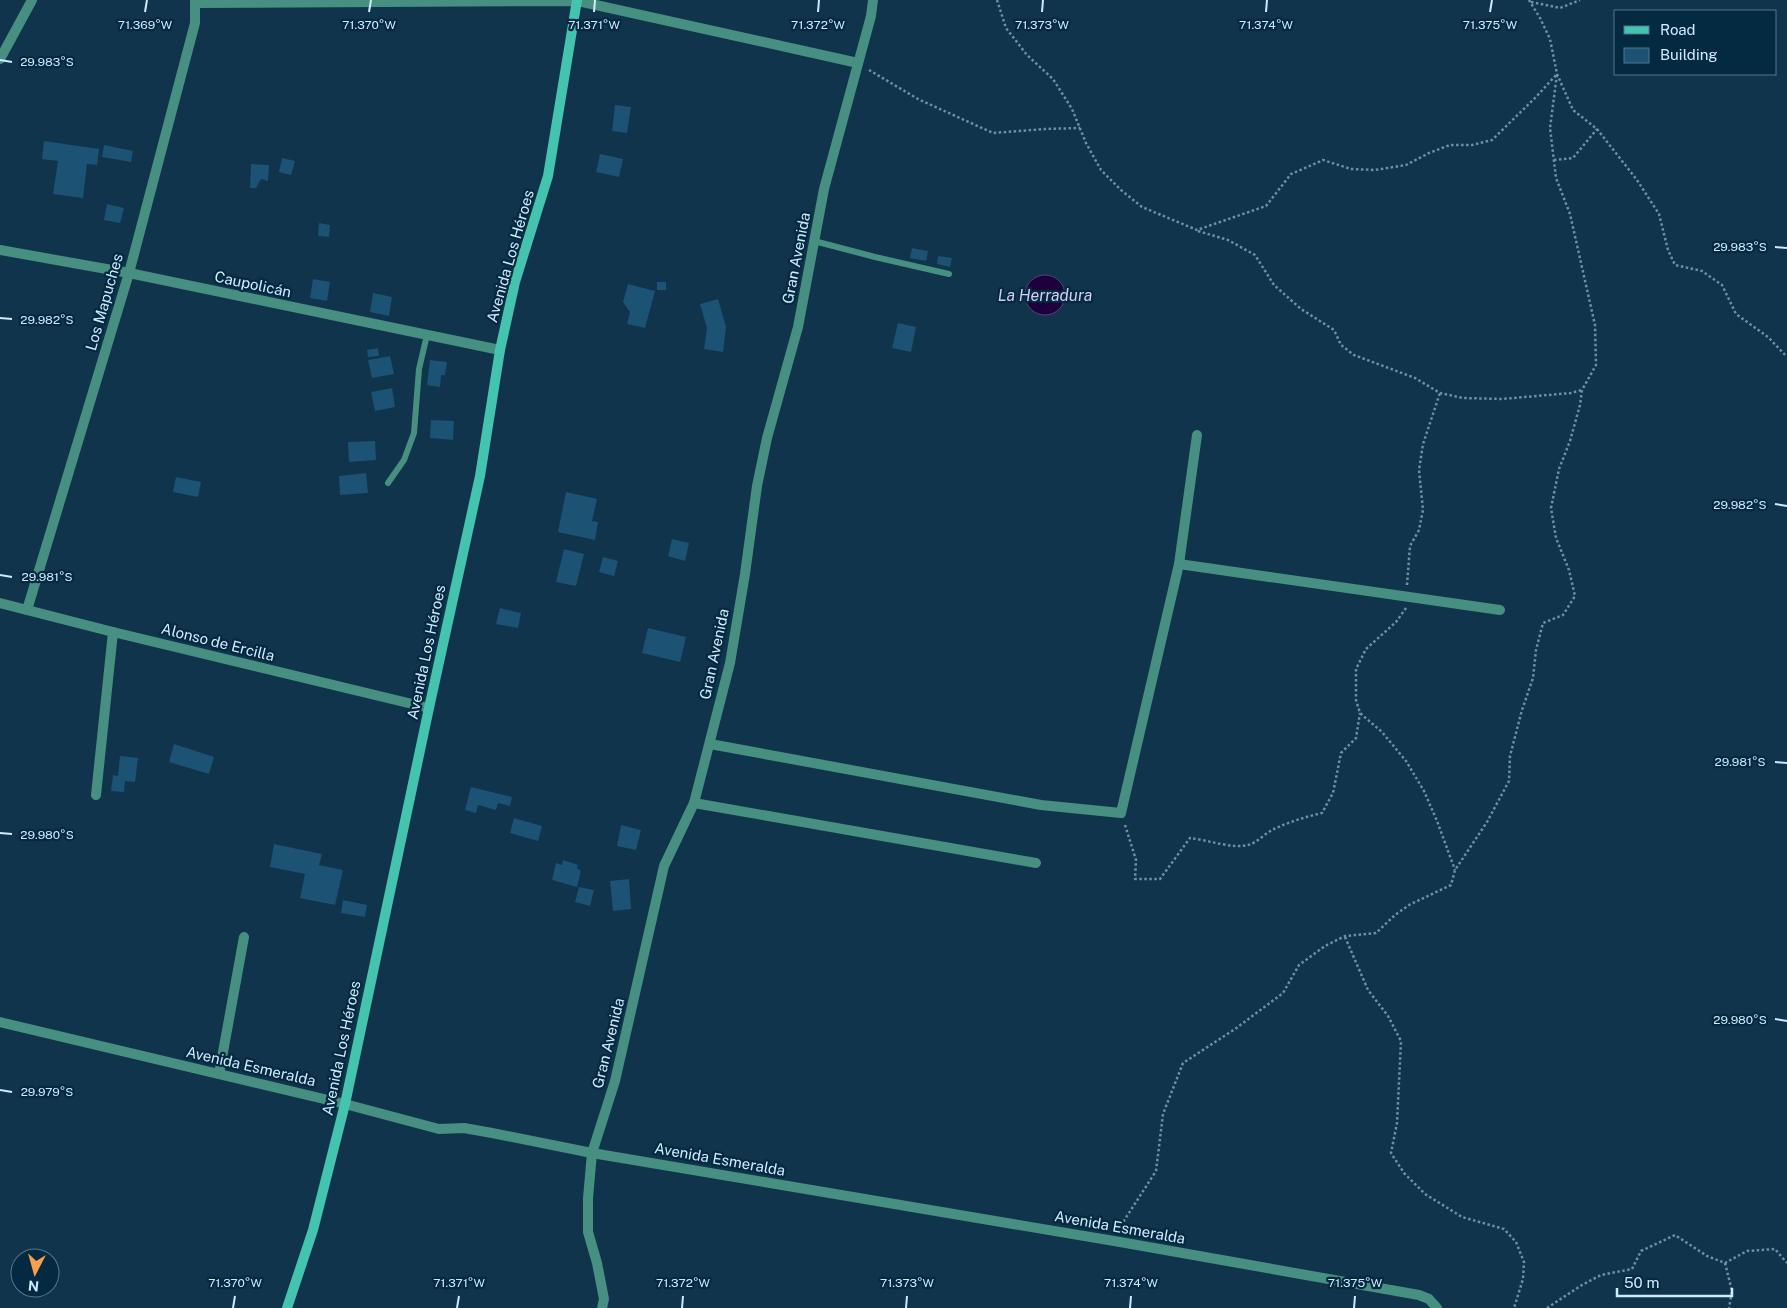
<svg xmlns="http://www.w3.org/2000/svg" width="1787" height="1308" font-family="'Public Sans',sans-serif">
<rect width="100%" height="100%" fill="#0f344b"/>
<circle fill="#1e003e" stroke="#534678" cx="1045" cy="295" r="20"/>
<g fill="#1c5273">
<path d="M615 105 631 107 627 133 612 131Z"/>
<path d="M44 141 99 149 97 165 87 164 83 198 53 194 58 161 42 159Z"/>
<path d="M104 145 133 151 131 162 102 157Z"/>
<path d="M600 154 623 159 619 177 596 172Z"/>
<path d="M282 158 295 161 291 175 279 172Z"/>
<path d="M251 164 269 165 268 181 261 179 256 188H250Z"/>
<path d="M107 204 124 208 120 223 104 220Z"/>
<path d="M319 223 330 225 329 237 318 236Z"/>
<path d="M912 248 928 251 926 261 910 258Z"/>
<path d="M938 256 952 258 950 267 937 264Z"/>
<path d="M313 279 330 282 327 301 310 298Z"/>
<rect x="657" y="282" width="9" height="8"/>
<path d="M628 284 655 291 645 328 627 324 630 312 623 302Z"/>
<path d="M373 293 392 297 389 316 370 312Z"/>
<path d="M718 299 726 327 723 352 704 349 707 328 700 304Z"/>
<path d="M898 323 916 327 911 352 892 348Z"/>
<path d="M378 348 379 356 368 357 367 350Z"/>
<path d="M390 356 394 374 372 378 368 360Z"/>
<path d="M430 360 447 362 445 375H441L440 387 427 385Z"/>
<path d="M392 388 395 407 375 411 371 392Z"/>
<path d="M431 420 454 421 453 440 430 438Z"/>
<path d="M375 441 376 460 349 462 348 442Z"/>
<path d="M366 473 368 493 340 495 339 476Z"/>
<path d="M176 477 201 482 198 497 173 492Z"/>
<path d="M566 492 597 499 592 521 598 522 595 540 558 532Z"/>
<path d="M672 539 689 543 685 561 668 556Z"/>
<path d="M564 549 584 554 576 586 556 582Z"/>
<path d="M603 557 618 561 614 576 599 572Z"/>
<path d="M500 608 521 613 518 628 496 624Z"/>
<path d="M648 628 686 637 680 662 642 653Z"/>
<path d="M174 744 214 757 209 774 169 762Z"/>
<path d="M120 756 138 758 135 782 125 781 124 792 111 791 113 775 118 776Z"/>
<path d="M471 787 512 797 510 806 498 803 496 810 478 805 476 813 465 810Z"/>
<path d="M514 818 542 826 538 841 510 833Z"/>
<path d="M621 825 641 830 636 850 617 846Z"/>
<path d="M274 844 322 854 319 865 343 870 335 905 300 898 305 874 270 867Z"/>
<path d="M563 860 578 865 577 868 581 871 577 887 552 880 556 863 562 865Z"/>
<path d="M629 879 631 909 613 911 610 881Z"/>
<path d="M579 887 594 890 590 906 575 902Z"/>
<path d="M343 900 367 905 365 917 341 913Z"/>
</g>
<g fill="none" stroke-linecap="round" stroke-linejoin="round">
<g stroke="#6f8fa5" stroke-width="2.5" stroke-dasharray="2.5 2.5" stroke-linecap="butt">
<path d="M997 0 1006 28 1027 55 1053 79 1072 109 1086 143 1101 170 1121 190 1142 207 1197 230 1266 206 1291 174 1323 160 1351 169 1375 170 1406 165 1429 153 1450 145H1472L1492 140 1536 97 1556 75"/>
<path d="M1529 0 1540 18 1550 39 1557 74 1573 110 1597 129 1637 180 1659 214 1668 250 1675 265 1702 271 1722 285 1736 314 1768 337 1787 357"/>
<path d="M1531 2 1560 8 1580 0"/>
<path d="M869 70 918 99 993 133 1045 129 1080 128"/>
<path d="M1554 160 1573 158 1597 129"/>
<path d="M1198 231 1228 240 1255 255 1274 285 1301 309 1334 330 1341 345 1354 355 1415 378 1440 393 1463 398 1502 399 1571 393 1582 390"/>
<path d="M1407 585 1410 546 1419 530 1423 510 1419 470 1423 444 1440 393"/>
<path d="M1406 608 1396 622 1366 649 1356 669V700L1360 713 1382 732 1406 761 1424 791 1437 821 1455 870"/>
<path d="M1125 825 1136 860 1135 879H1160L1190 838C1207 840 1233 849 1248 845 1257 843 1265 833 1274 829 1289 822 1305 817 1322 813L1333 793 1341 753 1356 738 1360 713"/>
<path d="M1345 937 1368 990 1388 1016 1401 1041 1397 1123 1391 1153 1404 1173 1425 1194 1462 1217 1504 1229 1516 1242 1524 1262 1523 1279 1514 1308"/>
<path d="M1118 1230 1156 1171 1163 1114 1183 1063 1235 1029 1283 993 1299 965 1325 946 1345 936 1376 933 1395 915 1409 905 1451 885 1455 870 1487 822 1509 781 1510 756 1522 710 1533 678 1536 650 1543 623 1563 615 1575 596 1569 570 1556 538 1551 508 1559 469 1570 441 1580 405 1582 390 1596 365 1595 325 1570 214 1556 178 1550 128 1557 74"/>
<path d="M1725 1263 1732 1291 1729 1308"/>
<path d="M1547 1308 1582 1285 1601 1275 1632 1269 1641 1251 1675 1235 1707 1256 1725 1263 1747 1251 1775 1249 1787 1263"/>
</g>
<g stroke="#468f81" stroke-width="6">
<path d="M814 241 875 257 949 274"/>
<path d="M388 483 404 460 414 433 419 369 427 335"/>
</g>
<g stroke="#468f81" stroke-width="10">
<path d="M195 3 578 1 858 63"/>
<path d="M0 59 32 0"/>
<path d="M0 250 129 273 500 350"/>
<path d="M1179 564 1500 610"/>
<path d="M0 603 113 632 429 708"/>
<path d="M27 610 129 273 195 23V0"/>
<path d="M710 744 1041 805 1121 813 1179 564 1197 435"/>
<path d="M96 795 113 632"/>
<path d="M694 803 1036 863"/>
<path d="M0 1022 345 1104 439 1129 464 1128 492 1133 592 1153 1120 1242 1419 1295 1429 1299 1437 1308"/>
<path d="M219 1074 244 937"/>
<path d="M602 1308 604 1299 597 1263 588 1232V1198L592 1153 615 1081 664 866 694 803 730 663 745 574 757 486 767 438 798 327 824 189 871 16 873 0"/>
</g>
<path stroke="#44c4ae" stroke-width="10" d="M287 1308 313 1230 345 1104 429 708 480 476 500 350 515 282 548 176 577 0"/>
</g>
<path fill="none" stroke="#d0ebff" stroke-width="2" d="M145 12 147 0M369 12 371 0M594 12 595 0M818 12 819 0M1042 12 1043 0M1266 12 1267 0M1490 12 1492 0M0 60 12 62M1775 247 1787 248M0 318 12 319M1775 504 1787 506M0 575 12 577M1775 762 1787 763M0 833 12 834M1775 1019 1787 1021M0 1090 12 1092M233 1308 235 1296M457 1308 459 1296M682 1308 683 1296M906 1308 907 1296M1130 1308 1131 1296M1354 1308 1355 1296"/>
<g text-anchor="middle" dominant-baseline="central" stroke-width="4.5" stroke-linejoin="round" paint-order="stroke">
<g font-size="15" fill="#d0ebff" stroke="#032a40">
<text transform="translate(510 256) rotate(-74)">Avenida Los Héroes</text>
<text transform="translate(796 258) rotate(-79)">Gran Avenida</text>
<text transform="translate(253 284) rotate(12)">Caupolicán</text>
<text transform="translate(104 302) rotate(-74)">Los Mapuches</text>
<text transform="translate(218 642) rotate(14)">Alonso de Ercilla</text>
<text transform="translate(426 652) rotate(-78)">Avenida Los Héroes</text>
<text transform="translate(714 654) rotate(-78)">Gran Avenida</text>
<text transform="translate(608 1043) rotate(-76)">Gran Avenida</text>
<text transform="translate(341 1048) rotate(-78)">Avenida Los Héroes</text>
<text transform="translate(251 1066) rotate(13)">Avenida Esmeralda</text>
<text transform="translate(720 1159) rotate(10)">Avenida Esmeralda</text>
<text transform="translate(1120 1227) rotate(10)">Avenida Esmeralda</text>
</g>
<g font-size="16" font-style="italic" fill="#d9cdf5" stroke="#032a40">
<text x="1045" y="295">La Herradura</text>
</g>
</g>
<g font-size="12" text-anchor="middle" fill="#d0ebff" stroke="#032a40" stroke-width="4.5" stroke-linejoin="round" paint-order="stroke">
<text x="145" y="29">71.369°W</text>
<text x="369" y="29">71.370°W</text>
<text x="594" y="29">71.371°W</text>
<text x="818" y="29">71.372°W</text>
<text x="1042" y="29">71.373°W</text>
<text x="1266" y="29">71.374°W</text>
<text x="1490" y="29">71.375°W</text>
<text x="47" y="66">29.983°S</text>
<text x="1740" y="251">29.983°S</text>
<text x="47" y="324">29.982°S</text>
<text x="1740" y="509">29.982°S</text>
<text x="47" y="581">29.981°S</text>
<text x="1740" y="766">29.981°S</text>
<text x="47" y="839">29.980°S</text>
<text x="1740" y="1024">29.980°S</text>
<text x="47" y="1096">29.979°S</text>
<text x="235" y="1287">71.370°W</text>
<text x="459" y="1287">71.371°W</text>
<text x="683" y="1287">71.372°W</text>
<text x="907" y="1287">71.373°W</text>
<text x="1131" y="1287">71.374°W</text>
<text x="1355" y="1287">71.375°W</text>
</g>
<rect x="1614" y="10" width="162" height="65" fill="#032a40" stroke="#55778c"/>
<rect x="1624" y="26" width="25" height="8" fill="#44c4ae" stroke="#55778c"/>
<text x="1660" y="35" font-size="15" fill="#d0ebff">Road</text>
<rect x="1624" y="48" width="25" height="15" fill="#1c5273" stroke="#55778c"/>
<text x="1660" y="60" font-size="15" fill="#d0ebff">Building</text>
<g transform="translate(35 1273) rotate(186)"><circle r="24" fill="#032a40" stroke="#55778c"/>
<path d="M0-4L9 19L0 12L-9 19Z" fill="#fa9f4f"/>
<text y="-8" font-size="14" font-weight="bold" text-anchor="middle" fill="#d0ebff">N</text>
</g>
<path d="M1617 1288v8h115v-8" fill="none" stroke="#d0ebff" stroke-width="2.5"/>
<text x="1624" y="1288" font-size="15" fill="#d0ebff" stroke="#032a40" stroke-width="4" paint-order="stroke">50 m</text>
</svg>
